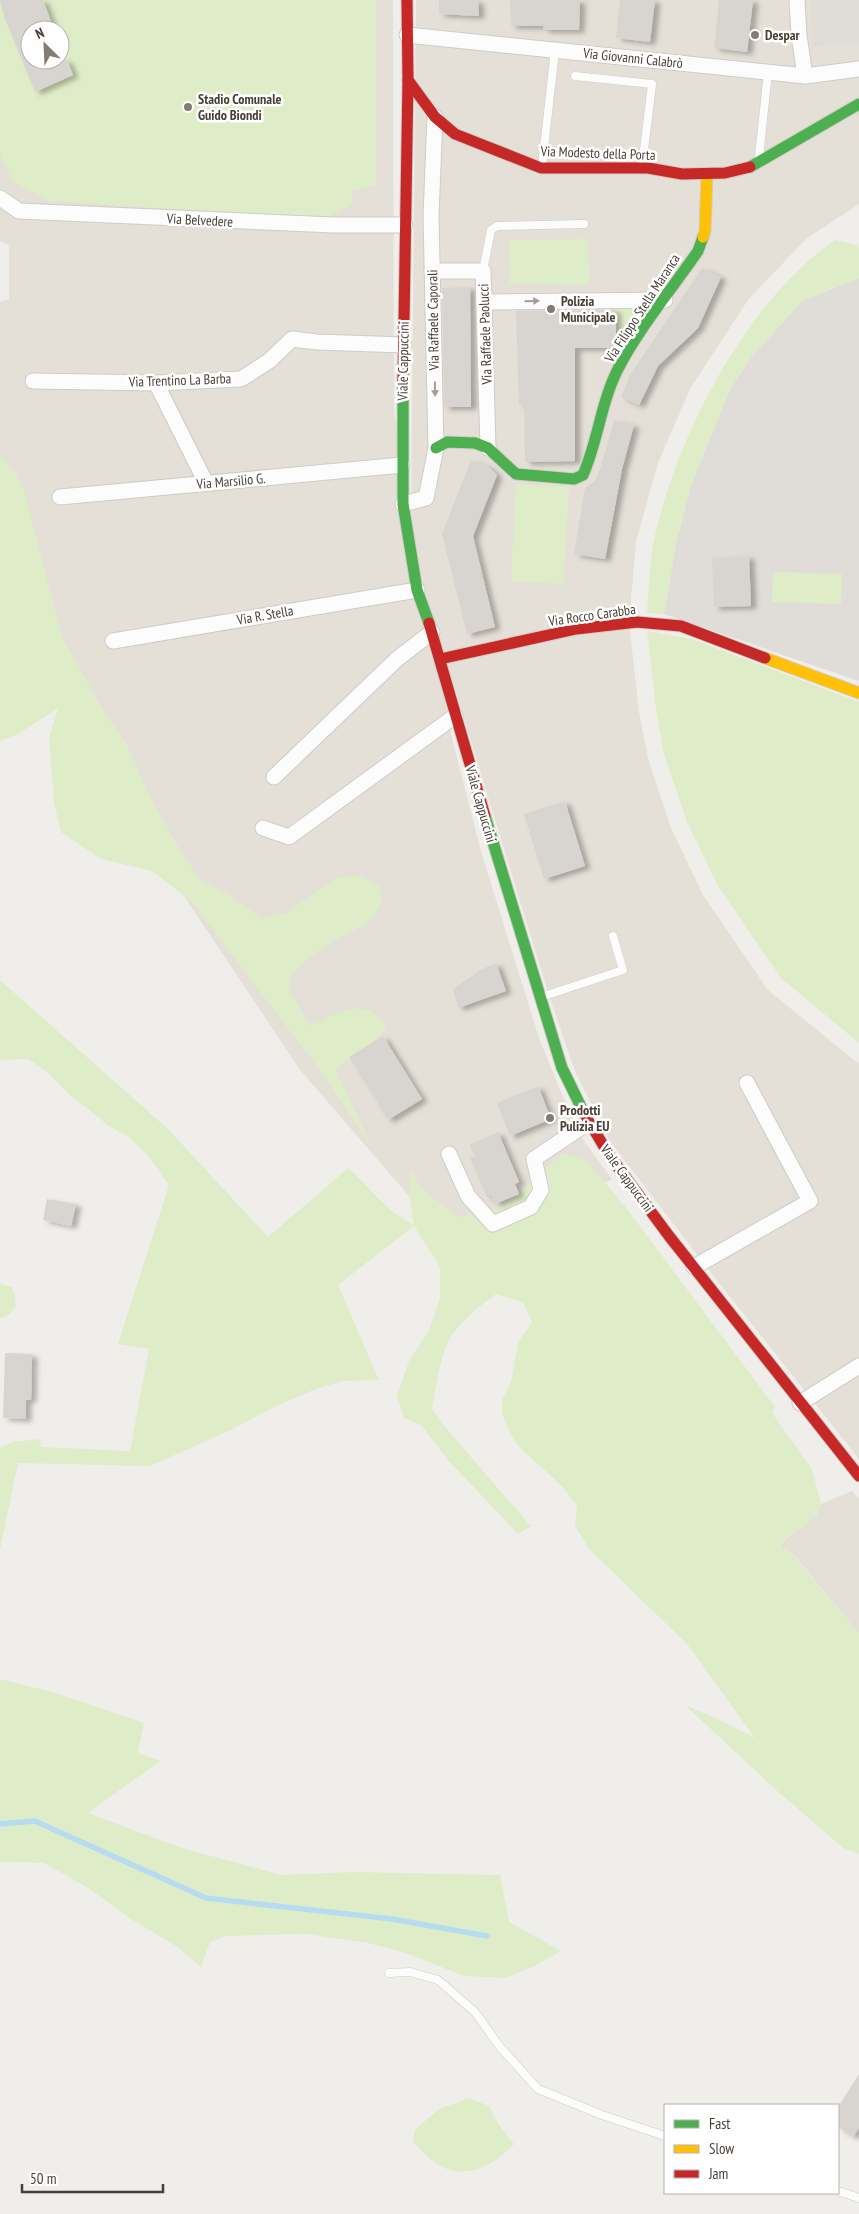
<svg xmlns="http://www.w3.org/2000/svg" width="859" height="2214" font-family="'PT Sans Narrow',sans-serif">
<defs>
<filter id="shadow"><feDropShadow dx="5.5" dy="3" stdDeviation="2.5" flood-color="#0004"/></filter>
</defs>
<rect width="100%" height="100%" fill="#f0eeea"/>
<g fill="#e5e0d7" fill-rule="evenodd">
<path d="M0 0H393L394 411 451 734 481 851 539 1038 561 1092 584 1141 612 1179 467 1263 300 1070 168 872 44 639 0 455V302L9 299V246L0 241ZM30 30H60V60H30Z"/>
<path d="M416 0H859V204L806 239 748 300 690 389 658 463 636 542 629 622 639 712 648 758 671 828 703 895 768 990 859 1064V1459L715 1278 609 1140 574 1069 546 986 424 588 411 506Z"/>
<path d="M852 1491 859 1499V1634L794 1555 780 1546 787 1538 805 1525 816 1515 821 1504Z"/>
</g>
<path fill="#e0ddd8" d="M859 278V681L664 614 676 543 691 485 730 389 752 356 802 301Z"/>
<g fill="#dfecc8" fill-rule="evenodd">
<path d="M0 0H376V185L351 191 353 204 323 219 50 201 13 181 0 154ZM30 30H60V60H30Z"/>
<path d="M588 239 589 285 510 284 509 240Z"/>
<path d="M835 240 856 245 859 249V278L802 301 752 356 730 389 691 485 676 543 664 614 647 613C649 590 649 567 653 545 674 440 746 301 835 240Z"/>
<path d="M604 303 639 306 643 313 623 346 614 343 598 318Z"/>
<path d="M0 456 14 469 24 491 62 637 103 710 126 743 149 795 181 852 200 880 230 895 261 918 286 913 337 878 358 875 380 886 381 903 368 924 340 937 315 953 291 974 289 990 310 1026C330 1018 353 1000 374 1013 380 1017 384 1022 386 1029 373 1046 352 1055 335 1069L372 1147 316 1065 192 902 152 871 101 859 61 832 54 803 49 738 58 708 18 734 0 741Z"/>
<path d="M516 484 569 487 563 584 511 581Z"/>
<path d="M773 572 842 574 841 604 772 602Z"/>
<path d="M647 631 692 639 859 702V1043L781 978 718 886 687 822 664 754 656 710Z"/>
<path d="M0 980 168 1129 268 1237 348 1168C372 1189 384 1210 414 1225L409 1193 410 1168 421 1188 457 1217C514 1214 524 1183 564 1153L588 1162 627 1209 775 1407 772 1413 812 1469 821 1504C817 1512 813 1519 806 1525 797 1532 785 1536 780 1546L793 1555 859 1634V1854L843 1848 775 1789 685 1705 724 1722 755 1738 687 1644 589 1549 575 1526 577 1506 563 1487 518 1446 509 1431 502 1414V1400L511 1382 518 1342 532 1322 523 1302 496 1294C479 1307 462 1319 451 1337 440 1353 436 1390 432 1409L450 1433 531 1526 518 1534 448 1460 421 1425 404 1418 397 1396 409 1361 429 1330 440 1298V1267L414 1226 338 1285 379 1380 343 1381 316 1389 276 1406 231 1430 150 1466 18 1463 0 1550V1448L12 1442 41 1439 40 1447 130 1451 149 1349 118 1344 169 1185 146 1153 127 1136 109 1126 70 1095 47 1072 28 1059 0 1060Z"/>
<path d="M0 1284 12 1287 15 1296 16 1306 10 1314 2 1318 0 1317Z"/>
<path d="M0 1679 56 1693 144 1723 138 1753 160 1761 88 1813 179 1847 281 1875 356 1872 500 1875 509 1922 561 1951 537 1965 505 1978 464 1976 406 1953 368 1943 306 1934 226 1936 210 1942 201 1967 176 1946 131 1919 85 1886 44 1863 0 1862Z"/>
<path d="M469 2098 489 2106 499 2125 514 2144C494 2165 466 2182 437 2164 428 2158 420 2149 413 2142L415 2130 439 2109Z"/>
</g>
<path fill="#e0ddd9" d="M810 0H859V43L812 47Z"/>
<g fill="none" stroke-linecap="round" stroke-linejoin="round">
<path stroke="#b7dcf1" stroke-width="5.5" d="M0 1824 35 1821 206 1898 392 1919 487 1936"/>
</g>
<g fill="#d8d5d1" filter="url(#shadow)">
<path d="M0 0H43L54 30H30V60H67L73 75 35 92 4 16Z"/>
<path d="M439 0H478L479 16 439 14Z"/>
<path d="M510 0H580L579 30H544L543 26H511Z"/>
<path d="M620 0H655L650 42 616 38Z"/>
<path d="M719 0H753L747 52 714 48Z"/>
<path d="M702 268 721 277 698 328 658 366 639 405 621 397 630 375Z"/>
<path d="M470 287 471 407H444L442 288Z"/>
<path d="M616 310V348H575V461L525 462 524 405H519L516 311Z"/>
<path d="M614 420 634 425 622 469 605 559 574 554 585 488 595 481 600 469Z"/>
<path d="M471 460 488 466 497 475 473 536 495 627 467 634 442 534Z"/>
<path d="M749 556 751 606 714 607 712 558Z"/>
<path d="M565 801 585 866 544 879 524 814Z"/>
<path d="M496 963 506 991 458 1008 453 989 480 970Z"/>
<path d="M383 1036 422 1099 388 1120 349 1057Z"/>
<path d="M538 1086 551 1119 510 1136 497 1103Z"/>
<path d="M498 1132 519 1182 515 1184 519 1194 495 1204 491 1195 487 1197 470 1158 475 1156 469 1145Z"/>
<path d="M47 1199 76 1204 71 1226 43 1220Z"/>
<path d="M5 1353 32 1354 31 1400H26V1419L3 1418Z"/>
<path d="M859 2074V2128L853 2137 838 2127V2107Z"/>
</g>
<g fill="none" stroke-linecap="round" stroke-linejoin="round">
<defs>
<g id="lane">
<path d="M575 76 652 84 642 166"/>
<path d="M759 157 768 72"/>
<path d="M542 166 555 50"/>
<path d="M483 271 491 230 497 226 584 224"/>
<path d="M541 997 623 970 613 936"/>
<path d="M389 1973 410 1972 438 1980 475 2012 500 2047 538 2089 602 2115 665 2136"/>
<path d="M838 2191 859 2198"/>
</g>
<g id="street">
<path d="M797 0 799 35 805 76"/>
<path d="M407 35 805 76 859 69"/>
<path d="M0 198 19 211 333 225H405"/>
<path d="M432 271H483L488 448"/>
<path d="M484 302 665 300"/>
<path d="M33 381 156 383 241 379 269 361 292 339 317 342 404 345"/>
<path d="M156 383 206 483"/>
<path d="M60 497 402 465"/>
<path d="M403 504 426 498 436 448 431 216 435 117"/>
<path d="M113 641 417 590"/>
<path d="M274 777 397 659 432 632"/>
<path d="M263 828 289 837 455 716"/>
<path d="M449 1154 468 1196 493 1224 531 1207 541 1190 534 1159 589 1122"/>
<path d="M694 1267 810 1201 747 1083"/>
<path d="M800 1403 859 1366"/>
</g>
<g id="fast">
<path d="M750 167 859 104"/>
<path d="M403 381V504L417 590 429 623"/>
<path d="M436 448 447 442 475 443 488 448 516 474 574 479 583 475C598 441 601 402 618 369 639 328 672 289 698 251L703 237"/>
<path d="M485 816 562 1068 584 1113"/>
</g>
<g id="slow">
<path d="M703 237 705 231 707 174"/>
<path d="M765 658 859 693"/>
</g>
<g id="jam">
<path d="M408 80 435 117 455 134 541 168H648L682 174 725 173 750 167"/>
<path d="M403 381 408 80 407 0"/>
<path d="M429 623 485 816"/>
<path d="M440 659 576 629 637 622 681 626 765 658"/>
<path d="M584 1113 609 1155 669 1236 859 1476"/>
</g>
</defs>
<use href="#lane" stroke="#ceccc7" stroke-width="9"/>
<use href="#street" stroke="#ceccc7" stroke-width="17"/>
<use href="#fast" stroke="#d1ccc2" stroke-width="13"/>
<use href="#slow" stroke="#d1ccc2" stroke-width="13"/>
<use href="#jam" stroke="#d1ccc2" stroke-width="13"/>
<use href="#lane" stroke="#fdfcfc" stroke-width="8"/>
<use href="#street" stroke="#fdfcfc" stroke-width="15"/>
<use href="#fast" stroke="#4caf50" stroke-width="11"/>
<use href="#slow" stroke="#ffc107" stroke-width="11"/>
<use href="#jam" stroke="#c62828" stroke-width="11"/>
</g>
<defs><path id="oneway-solid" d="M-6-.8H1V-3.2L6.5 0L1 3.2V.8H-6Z" transform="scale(1.25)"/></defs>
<g fill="#a29e98">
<use href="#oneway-solid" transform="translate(532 301) rotate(-1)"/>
<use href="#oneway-solid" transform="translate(435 389) rotate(89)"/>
</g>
<g fill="#827c74" stroke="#fff" stroke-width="2">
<circle cx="755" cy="35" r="5"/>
<circle cx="188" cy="107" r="5"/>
<circle cx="551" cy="309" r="5"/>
<circle cx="550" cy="1118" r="5"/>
</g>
<g text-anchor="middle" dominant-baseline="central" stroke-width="5" stroke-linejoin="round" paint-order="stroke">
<g font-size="14" font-weight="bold" fill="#473f35" stroke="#fff" text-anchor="start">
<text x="765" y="35">Despar</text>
<text x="198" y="99">Stadio Comunale<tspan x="198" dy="16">Guido Biondi</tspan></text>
<text x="561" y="301">Polizia<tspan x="561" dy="16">Municipale</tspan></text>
<text x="560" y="1110">Prodotti<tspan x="560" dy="16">Pulizia EU</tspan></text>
</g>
<g font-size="14" fill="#473f35" stroke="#fff">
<text transform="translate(633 58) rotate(6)">Via Giovanni Calabrò</text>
<text transform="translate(598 153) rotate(2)">Via Modesto della Porta</text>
<text transform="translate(200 220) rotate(3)">Via Belvedere</text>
<text transform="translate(642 308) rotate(-57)">Via Filippo Stella Maranca</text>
<text transform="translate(433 320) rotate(-91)">Via Raffaele Caporali</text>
<text transform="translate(485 334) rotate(-92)">Via Raffaele Paolucci</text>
<text transform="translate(403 361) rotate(-89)">Viale Cappuccini</text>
<text transform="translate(180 380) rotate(-2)">Via Trentino La Barba</text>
<text transform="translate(231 481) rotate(-5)">Via Marsilio G.</text>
<text transform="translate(265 615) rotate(-10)">Via R. Stella</text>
<text transform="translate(592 615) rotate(-8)">Via Rocco Carabba</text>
<text transform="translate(481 804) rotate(74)">Viale Cappuccini</text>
<text transform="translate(627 1178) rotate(54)">Viale Cappuccini</text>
</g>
</g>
<rect x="664" y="2104" width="175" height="90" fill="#ffffff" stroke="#b5b2ae"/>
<rect x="674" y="2120" width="25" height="8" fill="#4caf50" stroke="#b5b2ae"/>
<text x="709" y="2129" font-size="15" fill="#473f35">Fast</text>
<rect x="674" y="2145" width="25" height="8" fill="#ffc107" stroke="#b5b2ae"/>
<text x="709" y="2154" font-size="15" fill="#473f35">Slow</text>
<rect x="674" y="2170" width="25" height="8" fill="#c62828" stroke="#b5b2ae"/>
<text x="709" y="2179" font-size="15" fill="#473f35">Jam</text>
<g transform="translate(45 45) rotate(336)"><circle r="24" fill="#ffffff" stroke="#b5b2ae"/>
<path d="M0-4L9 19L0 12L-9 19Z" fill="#827c74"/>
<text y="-8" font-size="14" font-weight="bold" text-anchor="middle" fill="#473f35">N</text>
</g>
<path d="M22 2184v8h141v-8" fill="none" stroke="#473f35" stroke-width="2.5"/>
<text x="30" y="2184" font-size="15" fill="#473f35" stroke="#ffffff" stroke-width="4" paint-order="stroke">50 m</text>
</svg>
